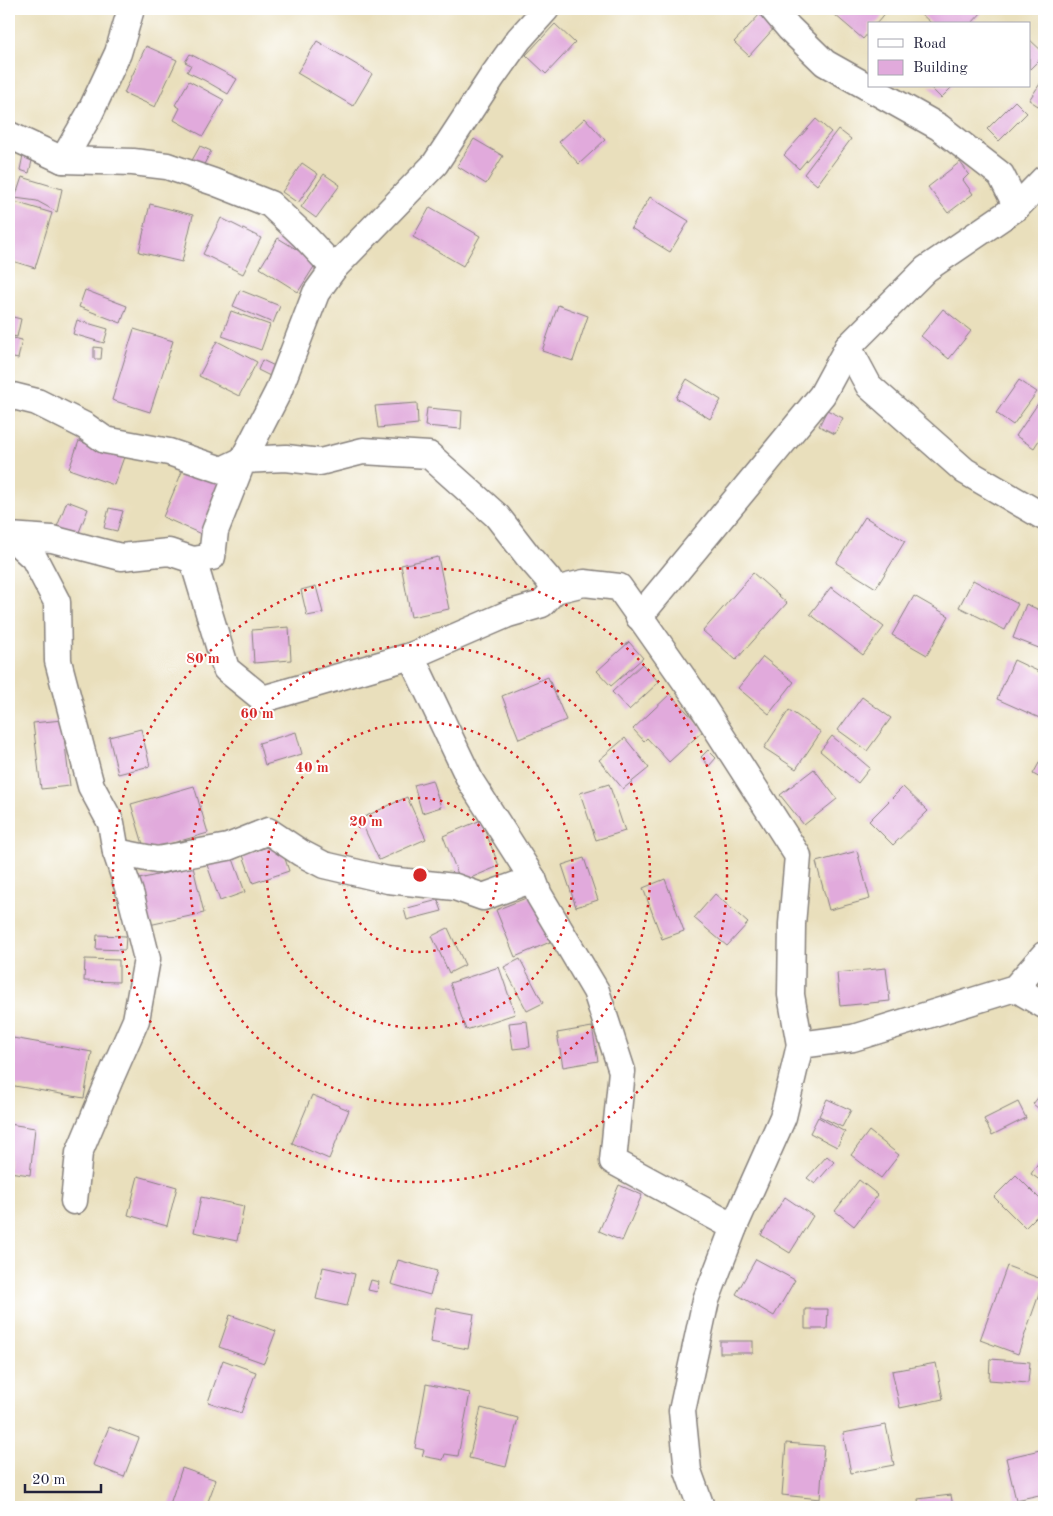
<svg xmlns="http://www.w3.org/2000/svg" width="1053" height="1516" font-family="'Old Standard TT',serif">
<rect width="100%" height="100%" fill="#fff"/>
<filter id="ink" filterUnits="userSpaceOnUse"><feTurbulence type="fractalNoise" baseFrequency=".02" numOctaves="2"/><feDisplacementMap in="SourceGraphic" scale="10" xChannelSelector="R" yChannelSelector="G"/><feConvolveMatrix kernelMatrix="1 2 1 2 8 2 1 2 1" color-interpolation-filters="sRGB"/></filter>
<filter id="wash" filterUnits="userSpaceOnUse"><feTurbulence type="fractalNoise" baseFrequency=".0096" numOctaves="4" result="noise"/><feDisplacementMap in="SourceGraphic" scale="20" xChannelSelector="R" yChannelSelector="G"/><feGaussianBlur stdDeviation="1.12" result="paint"/><feColorMatrix in="noise" values="0 0 0 0 0 0 0 0 0 0 0 0 0 0 0 0 0 1.4 0 .05"/><feComposite in="paint" operator="in"/></filter>
<g filter="url(#wash)">
<rect width="100%" height="100%" fill="#e9dfbc"/>
<g id="blocks">
<g fill="#e1aadc">
<path d="M828 9H889L876 24H869V32L863 39Z"/>
<path d="M916 9H981L983 11 971 24H932Z"/>
<path d="M761 13 776 26 749 56 734 42Z"/>
<path d="M555 24 575 43 546 74 526 55Z"/>
<path d="M1029 39 1044 53V55L1029 70Z"/>
<path d="M317 41 372 74 353 106 297 73Z"/>
<path d="M146 46 177 60 155 107 124 93Z"/>
<path d="M190 54 237 79 228 94 204 80 187 72 191 65 185 62Z"/>
<path d="M1044 78V110L1029 100Z"/>
<path d="M189 81 224 100 203 136 174 120 180 108 175 105Z"/>
<path d="M929 86H953L941 98Z"/>
<path d="M1015 101 1027 113 999 141 987 129Z"/>
<path d="M585 118 605 140 579 164 559 142Z"/>
<path d="M816 119 831 132 799 169 784 155Z"/>
<path d="M838 129 851 139 817 185 804 174Z"/>
<path d="M474 139 503 156 486 184 457 166Z"/>
<path d="M200 146 211 151 201 170 190 164Z"/>
<path d="M23 155 33 157 29 173 20 170Z"/>
<path d="M960 162 969 174 963 180 973 194 948 213 928 187Z"/>
<path d="M302 163 318 174 298 203 282 192Z"/>
<path d="M324 174 340 185 316 218 301 207Z"/>
<path d="M22 177 62 189 57 212 37 201 15 198Z"/>
<path d="M650 197 689 221 670 252 631 228Z"/>
<path d="M15 202 52 213 35 268 9 260V223Z"/>
<path d="M150 204 193 215 182 262 139 252Z"/>
<path d="M430 207 480 236 463 266 413 237Z"/>
<path d="M221 218 261 238 243 274 203 254Z"/>
<path d="M278 238 317 262 298 292 260 268Z"/>
<path d="M85 290 127 306 121 323 79 307Z"/>
<path d="M240 290 280 306 273 323 233 306Z"/>
<path d="M558 305 588 316 573 361 542 351Z"/>
<path d="M943 309 971 331 949 359 921 336Z"/>
<path d="M231 311 270 325 261 350 222 336Z"/>
<path d="M9 316 21 319 17 337 9 335Z"/>
<path d="M77 320 108 329 104 343 73 334Z"/>
<path d="M134 329 173 341 150 412 112 400Z"/>
<path d="M9 337 22 340 18 359 9 357Z"/>
<path d="M217 341 257 362 239 396 199 376Z"/>
<path d="M94 347 102 348 101 359H94Z"/>
<path d="M262 360 279 368 274 378 258 370Z"/>
<path d="M687 379 721 400 710 419 676 398Z"/>
<path d="M1019 380 1037 392 1013 425 996 413Z"/>
<path d="M1043 396 1044 398V432L1034 448 1016 436Z"/>
<path d="M417 403 418 424 378 428 375 406Z"/>
<path d="M427 408 462 411 461 429 425 426Z"/>
<path d="M827 410 843 418 835 434 819 426Z"/>
<path d="M79 441 124 457 114 485 69 469Z"/>
<path d="M184 467 222 484 201 534 163 517Z"/>
<path d="M67 501 88 509 76 540 55 532Z"/>
<path d="M109 508 123 511 117 531 104 528Z"/>
<path d="M865 517 905 541 876 588 836 563Z"/>
<path d="M438 557 449 609 411 617 401 565Z"/>
<path d="M753 573 787 603 736 660 703 631Z"/>
<path d="M973 580 1018 604 1005 630 959 607Z"/>
<path d="M316 586 323 613 307 616 301 590Z"/>
<path d="M831 587 884 627 863 655 810 614Z"/>
<path d="M914 596 949 616 927 655 892 635Z"/>
<path d="M1026 604 1044 612V650L1013 638Z"/>
<path d="M289 627 291 660 254 663 252 630Z"/>
<path d="M629 642 643 658 611 686 597 671Z"/>
<path d="M763 657 794 682 769 714 738 688Z"/>
<path d="M1014 660 1044 674V720L997 699Z"/>
<path d="M642 664 659 682 629 710 612 692Z"/>
<path d="M548 677 566 720 519 739 502 696Z"/>
<path d="M670 694 704 730 669 762 647 738 644 741 633 729Z"/>
<path d="M862 697 891 718 867 751 838 730Z"/>
<path d="M789 710 821 732 796 769 764 748Z"/>
<path d="M62 720 70 786 41 789 33 723Z"/>
<path d="M141 729 150 766 118 774 109 737Z"/>
<path d="M296 732 302 754 265 765 259 743Z"/>
<path d="M832 736 870 768 858 783 820 751Z"/>
<path d="M625 738 649 768 623 789 599 760Z"/>
<path d="M708 750 716 758 709 766 701 757Z"/>
<path d="M1044 754V780L1033 774Z"/>
<path d="M814 769 837 799 804 825 780 795Z"/>
<path d="M432 780 441 807 422 813 414 785Z"/>
<path d="M609 784 625 831 596 840 580 793Z"/>
<path d="M194 786 208 833 145 851 131 804Z"/>
<path d="M903 787 928 811 893 845 869 821Z"/>
<path d="M407 797 426 839 379 860 360 819Z"/>
<path d="M481 820 499 866 461 882 443 836Z"/>
<path d="M280 843 289 871 253 883 243 855Z"/>
<path d="M857 851 870 899 829 910 816 862Z"/>
<path d="M232 856 245 892 220 901 207 865Z"/>
<path d="M584 858 598 900 576 907 562 865Z"/>
<path d="M193 867 204 913 149 925 139 879Z"/>
<path d="M665 879 684 931 662 939 643 888Z"/>
<path d="M715 894 748 923 727 946 694 918Z"/>
<path d="M531 896 550 942 515 957 496 910Z"/>
<path d="M438 900 442 911 407 920 404 909Z"/>
<path d="M448 928 465 965 449 973 432 936Z"/>
<path d="M97 935 126 936 125 950 96 949Z"/>
<path d="M85 959 119 960V982L84 981Z"/>
<path d="M520 959 543 1003 527 1011 504 967Z"/>
<path d="M499 967 515 1014 466 1030 450 983Z"/>
<path d="M886 968 890 1001 840 1006 837 973Z"/>
<path d="M527 1021 530 1047 513 1049 509 1023Z"/>
<path d="M592 1027 598 1061 563 1067 557 1033Z"/>
<path d="M13 1038 92 1052 84 1098 9 1085V1064Z"/>
<path d="M1044 1090V1113L1033 1104Z"/>
<path d="M312 1095 349 1110 329 1159 292 1143Z"/>
<path d="M827 1099 851 1110 842 1127 819 1116Z"/>
<path d="M1018 1102 1026 1118 992 1135 984 1119Z"/>
<path d="M818 1117 845 1132 837 1147 810 1133Z"/>
<path d="M9 1124 35 1128 30 1175 9 1172Z"/>
<path d="M869 1131 899 1155 881 1178 851 1155Z"/>
<path d="M1044 1154V1183L1031 1174Z"/>
<path d="M827 1156 834 1162 815 1184 807 1178Z"/>
<path d="M1016 1175 1044 1203V1209L1025 1228 994 1197Z"/>
<path d="M138 1176 177 1187 167 1226 128 1215Z"/>
<path d="M859 1180 878 1195 854 1226 835 1211Z"/>
<path d="M619 1185 642 1195 622 1241 599 1231Z"/>
<path d="M201 1197 244 1206 237 1241 194 1232Z"/>
<path d="M785 1197 813 1216 790 1253 761 1235Z"/>
<path d="M756 1259 795 1280 774 1316 736 1294Z"/>
<path d="M398 1260 437 1271 430 1295 391 1284Z"/>
<path d="M1007 1266 1044 1280 1018 1354 980 1340Z"/>
<path d="M323 1267 355 1274 347 1306 316 1299Z"/>
<path d="M371 1280 379 1282 377 1292 368 1290Z"/>
<path d="M436 1307 474 1314 468 1349 430 1342Z"/>
<path d="M805 1309H828L827 1329H805Z"/>
<path d="M230 1315 276 1331 264 1363 219 1347Z"/>
<rect x="720" y="1341" width="33" height="12"/>
<path d="M1044 1349V1363L1039 1361Z"/>
<path d="M990 1359 1030 1362 1028 1383 989 1380Z"/>
<path d="M223 1360 256 1372 241 1413 208 1402Z"/>
<path d="M936 1363 943 1399 900 1408 892 1371Z"/>
<path d="M426 1384 470 1393 458 1456 445 1454 443 1460 422 1456 424 1450 415 1448Z"/>
<path d="M481 1408 518 1418 506 1467 469 1458Z"/>
<path d="M886 1425 894 1465 851 1473 843 1433Z"/>
<path d="M109 1427 139 1438 124 1477 93 1465Z"/>
<path d="M786 1443 824 1446 820 1499 782 1495Z"/>
<path d="M1044 1449V1494L1016 1500 1006 1458Z"/>
<path d="M182 1468 216 1480 206 1507H169Z"/>
<path d="M951 1495 953 1507H919L918 1499Z"/>
</g>
</g>
</g>
<g filter="url(#ink)">
<use href="#blocks" fill-opacity="0" stroke="#86807c" stroke-width="1"/>
<g fill="none" stroke-linecap="round" stroke-linejoin="round">
<defs>
<g id="minor">
<path d="M773 9 789 28 825 63 939 127 1001 175 1017 207"/>
<path d="M9 135 63 160 133 162 167 166 214 182 270 204 304 236 334 268"/>
<path d="M63 160 89 115 118 53 131 9"/>
<path d="M848 347 869 386 965 471 1044 517"/>
<path d="M9 395 37 402 85 426 105 440 169 452 222 470 243 460 278 392 316 293 334 268 435 164 492 77 519 39 546 9"/>
<path d="M9 536 52 539 121 557 169 552 193 560 226 669 263 699 411 656 508 614 542 604 555 590 584 583 619 587 697 698 798 856 792 924 791 995 800 1045 783 1117 734 1227 706 1300 682 1411 688 1471 701 1507"/>
<path d="M10 536 34 558 57 602 58 661 91 786 111 823 116 852 131 896 147 959 136 1020 110 1079 79 1153 74 1201"/>
<path d="M193 560 212 557 215 531 243 460 286 458 320 462 363 451 429 455 497 516 528 556 548 579 555 590"/>
<path d="M639 617 822 395 848 347 926 269 1017 207 1044 179"/>
<path d="M411 656 471 782 533 879 539 895 596 991 622 1071 613 1161 734 1227"/>
<path d="M116 852 157 860 228 847 268 831 301 853 324 865 388 880 455 887 483 897 533 879"/>
<path d="M1015 988 1044 1005"/>
<path d="M800 1045 853 1038 1015 988 1044 955"/>
</g>
</defs>
<use href="#minor" stroke="#86807c" stroke-width="29"/>
<use href="#minor" stroke="#fff" stroke-width="26"/>
</g>
</g>
<g fill="none" stroke="#d62828" stroke-width="2.5" stroke-dasharray="2.5 5">
<circle cx="420" cy="875" r="77"/>
<circle cx="420" cy="875" r="153"/>
<circle cx="420" cy="875" r="230"/>
<circle cx="420" cy="875" r="307"/>
</g>
<circle cx="420" cy="875" r="8" fill="#d62828" stroke="#fff" stroke-width="2.5"/>
<g font-size="15" text-anchor="middle" font-weight="bold" fill="#d62828" stroke="#fff" stroke-width="4" stroke-linejoin="round" paint-order="stroke">
<text x="203" y="663">80 m</text>
<text x="257" y="718">60 m</text>
<text x="312" y="772">40 m</text>
<text x="366" y="826">20 m</text>
</g>
<rect width="1053" height="1516" fill="none" stroke="#fff" stroke-width="30"/>
<rect x="868" y="22" width="162" height="65" fill="#ffffff" stroke="#a7a7b1"/>
<rect x="878" y="39" width="25" height="8" fill="#ffffff" stroke="#a7a7b1"/>
<text x="913" y="48" font-size="15" fill="#22223b">Road</text>
<rect x="878" y="60" width="25" height="15" fill="#e1aadc" stroke="#a7a7b1"/>
<text x="913" y="72" font-size="15" fill="#22223b">Building</text>
<path d="M25 1484v8h76v-8" fill="none" stroke="#22223b" stroke-width="2.5"/>
<text x="32" y="1484" font-size="15" fill="#22223b" stroke="#ffffff" stroke-width="4" paint-order="stroke">20 m</text>
</svg>
